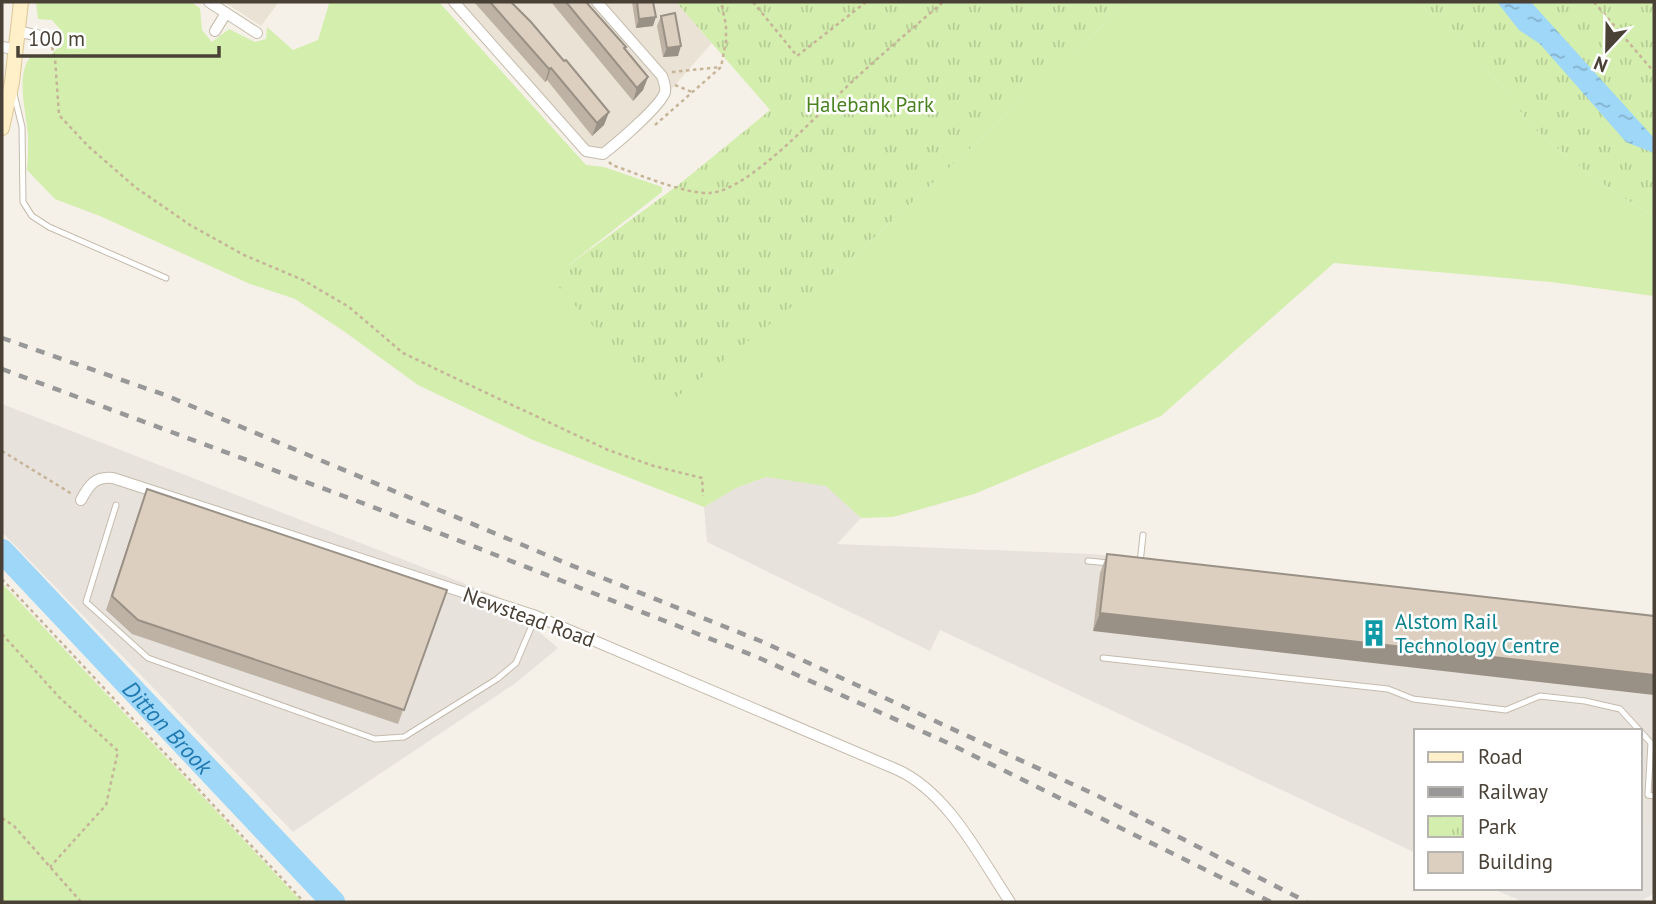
<svg xmlns="http://www.w3.org/2000/svg" width="1656" height="904" font-family="'PT Sans',sans-serif">
<defs>
<pattern id="park-tufts" width="24" height="20" patternUnits="userSpaceOnUse" patternTransform="scale(1.75)"><rect width="24" height="20" fill="#d3eead"/><path d="M3 7l-1-3M5 7V3M7 7l1-3M15 17l-1-3M17 17v-4M19 17l1-3" fill="none" stroke="#b7cd95"/></pattern>
<pattern id="water-ripples" width="26" height="14" patternUnits="userSpaceOnUse" patternTransform="scale(1.75)"><rect width="26" height="14" fill="#9ed7f8"/><path d="M2 4q2-2 4 0t4 0M15 11q2-2 4 0t4 0" fill="none" stroke="#83b0ca"/></pattern>
</defs>
<rect width="100%" height="100%" fill="#f6f1e8"/>
<g fill="#eae3d5">
<path d="M224 2H279L261 26Z"/>
<path d="M454 2H676L712 43 661 101 603 154 586 151Z"/>
</g>
<g fill="#e8e2dd">
<path d="M2 404 497 596 558 648 517 682 293 832 2 532Z"/>
<path d="M766 477 826 485 861 518 837 544 1093 554 1654 616V893L1639 902H1524L1492 888H1640V731H1416V853L940 630 930 651 707 542 704 507 736 488Z"/>
</g>
<g fill="#d3eead">
<path d="M36 2H191L200 8 202 30 212 42 229 29 255 42 266 39 267 27 293 50 318 40 329 4 327 2H439L586 165 604 167 662 187V192L552 278 798 301 841 268 1128 2H1414L1450 27 1505 90 1531 126 1595 179 1654 217V296L1551 282 1334 263 1161 416 974 494 893 517 861 518 826 486 766 477 736 488 704 507 533 440 418 385 345 332 295 299 250 284 100 216 55 199 27 170C28 159 28 148 28 137 27 112 14 75 32 55L48 58 60 45 59 28 52 20 38 19Z"/>
<path d="M2 583 302 902H2Z"/>
</g>
<g fill="url(#park-tufts)">
<path d="M676 2H1128L841 268 664 407 551 278 677 186 770 110Z"/>
<path d="M1414 2H1654V217L1595 179 1531 126 1505 90 1450 27Z"/>
</g>
<path fill="#e7e4e0" d="M1640 823 1654 824V893L1639 902H1524L1493 889 1640 888Z"/>
<path fill="url(#water-ripples)" d="M1497 2H1531L1654 138V153L1626 142 1540 44 1519 30Z"/>
<g fill="none" stroke-linecap="round" stroke-linejoin="round">
<path stroke="#9ed7f8" stroke-width="24" id="s1" d="M2 551 333 902"/>
<defs>
<g id="lane">
<path d="M14 94 22 127 23 202 32 216 49 227 166 278"/>
<path d="M116 505 86 602 148 658 375 739 404 737 497 679 516 663 536 616"/>
<path d="M1088 561 1109 563"/>
<path d="M1140 563 1143 535"/>
<path d="M1103 658 1388 689 1413 699 1506 710 1540 696 1585 701 1620 709 1640 731"/>
<path d="M1640 731 1651 743 1648 795 1654 796"/>
</g>
<g id="street">
<path d="M209 2 257 33"/>
<path d="M454 2 586 151 603 154C616 144 661 106 665 92 666 86 664 82 662 76L597 2"/>
<path d="M16 31 50 38"/>
<path d="M215 31 226 13"/>
<path d="M2 47 14 49"/>
<path d="M81 500C89 485 95 476 113 478L536 616 898 770C948 793 980 857 1010 902"/>
</g>
<path id="secondary" d="M2 128 12 82 21 2"/>
</defs>
<use href="#lane" stroke="#c5bbac" stroke-width="7"/>
<use href="#street" stroke="#c5bbac" stroke-width="12"/>
<use href="#secondary" stroke="#dec795" stroke-width="16"/>
<g stroke="#c6b499" stroke-width="2.5" stroke-dasharray="3.5 3.5" stroke-linecap="butt">
<path d="M753 2 797 56 866 2"/>
<path d="M1594 2 1654 72"/>
<path d="M52 47 55 58 59 115 88 146 135 187 190 225 244 255 303 280 349 307 403 353 461 381 608 450 654 466 702 478 703 496"/>
<path d="M672 72 721 67"/>
<path d="M675 85 692 92"/>
<path d="M655 125 721 67 726 41V25L721 2"/>
<path d="M609 162 612 165C638 174 684 194 710 193 751 190 823 108 855 79 883 53 913 28 943 2"/>
<path d="M2 451 72 494"/>
<path d="M2 579 304 902"/>
<path d="M2 634 59 697 118 751 106 805 50 867"/>
<path d="M2 818 14 826 81 902"/>
</g>
<use href="#lane" stroke="#fff" stroke-width="5"/>
<use href="#street" stroke="#fff" stroke-width="10"/>
<use href="#secondary" stroke="#fff0c9" stroke-width="14"/>
<g stroke="#989898" stroke-width="4.5" stroke-dasharray="9 9" stroke-linecap="butt">
<path d="M2 338 165 395 568 564 763 642 1094 794 1307 902"/>
<path d="M2 369 365 504 757 657 948 743 1271 902"/>
</g>
</g>
<g fill="#bdb2a4">
<path d="M474 2H511L609 112 604 125 592 136 547 80 545 82Z"/>
<path d="M551 2H586L626 47 625 49 648 77 643 90 633 101Z"/>
<path d="M632 2H653V26L636 28Z"/>
<path d="M661 16 678 56 663 57 657 26Z"/>
<path d="M142 503 447 590 398 724 132 634 106 610Z"/>
<path d="M1107 554 1654 616 1093 631 1100 573Z"/>
</g>
<g fill="#9a9186">
<path d="M656 17 653 26 636 28 639 19Z"/>
<path d="M681 46 678 56 663 57 667 48Z"/>
<path d="M551 68 547 80 545 82 549 69Z"/>
<path d="M648 77 643 90 633 101 637 88Z"/>
<path d="M609 112 604 125 592 136 597 123Z"/>
<path d="M1100 613 1654 675V695L1093 631Z"/>
</g>
<g fill="#dccfbf" stroke="#9a9186" stroke-width="2">
<path d="M490 2H511L531 22 564 61 566 60 609 112 597 123 551 68 549 69Z"/>
<path d="M566 2H586L626 47 624 48 648 77 637 88Z"/>
<path d="M637 2H653L656 17 639 19Z"/>
<path d="M675 13 681 46 667 48 661 16Z"/>
<path d="M147 489 447 590 404 710 138 620 112 596Z"/>
<path d="M1107 554 1654 616V675L1100 613Z"/>
</g>
<defs>
<symbol id="building-bare" viewBox="-9 -9 18 18"><path d="M-4-6H4V6H1V3H-1V6H-4ZM-2.5-4.3h1.7v1.8h-1.7ZM.8-4.3h1.7v1.8H.8ZM-2.5-1h1.7V.8h-1.7ZM.8-1h1.7V.8H.8Z" fill="#0f9aa8" stroke="#fff" stroke-width="2.5" paint-order="stroke"/></symbol>
</defs>
<g fill-rule="evenodd">
<use href="#building-bare" x="1355" y="614" width="38" height="38"/>
</g>
<g text-anchor="middle" dominant-baseline="central" stroke-width="5" stroke-linejoin="round" paint-order="stroke">
<g font-size="21" fill="#4b8321" stroke="#fff">
<text x="870" y="104">Halebank Park</text>
</g>
<g font-size="21" fill="#4a4136" stroke="#fff">
<text transform="translate(529 617) rotate(20)">Newstead Road</text>
</g>
<g font-size="21" fill="#0d838f" stroke="#fff" text-anchor="start">
<text x="1395" y="621">Alstom Rail<tspan x="1395" dy="24">Technology Centre</tspan></text>
</g>
<g font-size="23" font-style="italic" fill="#207ab1" stroke="#fff">
<text stroke="none"><textPath href="#s1" startOffset="242">Ditton Brook</textPath></text>
</g>
</g>
<rect width="1656" height="904" fill="none" stroke="#4a4136" stroke-width="7"/>
<rect x="1414" y="729" width="228" height="161" fill="#ffffff" stroke="#b7b3af" stroke-width="2"/>
<rect x="1428" y="752" width="35" height="10" fill="#fff0c9" stroke="#b7b3af" stroke-width="2"/>
<text x="1478" y="764" font-size="21" fill="#4a4136">Road</text>
<rect x="1428" y="787" width="35" height="10" fill="#989898" stroke="#b7b3af" stroke-width="2"/>
<text x="1478" y="799" font-size="21" fill="#4a4136">Railway</text>
<rect x="1428" y="816" width="35" height="21" fill="url(#park-tufts)" stroke="#b7b3af" stroke-width="2"/>
<text x="1478" y="834" font-size="21" fill="#4a4136">Park</text>
<rect x="1428" y="852" width="35" height="21" fill="#dccfbf" stroke="#b7b3af" stroke-width="2"/>
<text x="1478" y="869" font-size="21" fill="#4a4136">Building</text>
<g transform="translate(1607 49) rotate(202)" stroke="#ffffff" stroke-width="5" paint-order="stroke">
<path d="M0-5L12 26L0 18L-12 26Z" fill="#4a4136"/>
<text y="-10" font-size="19" font-weight="bold" text-anchor="middle" fill="#4a4136">N</text>
</g>
<path d="M18 46v10h201v-10" fill="none" stroke="#4a4136" stroke-width="3.5"/>
<text x="28" y="46" font-size="21" fill="#4a4136" stroke="#ffffff" stroke-width="5" paint-order="stroke">100 m</text>
</svg>
